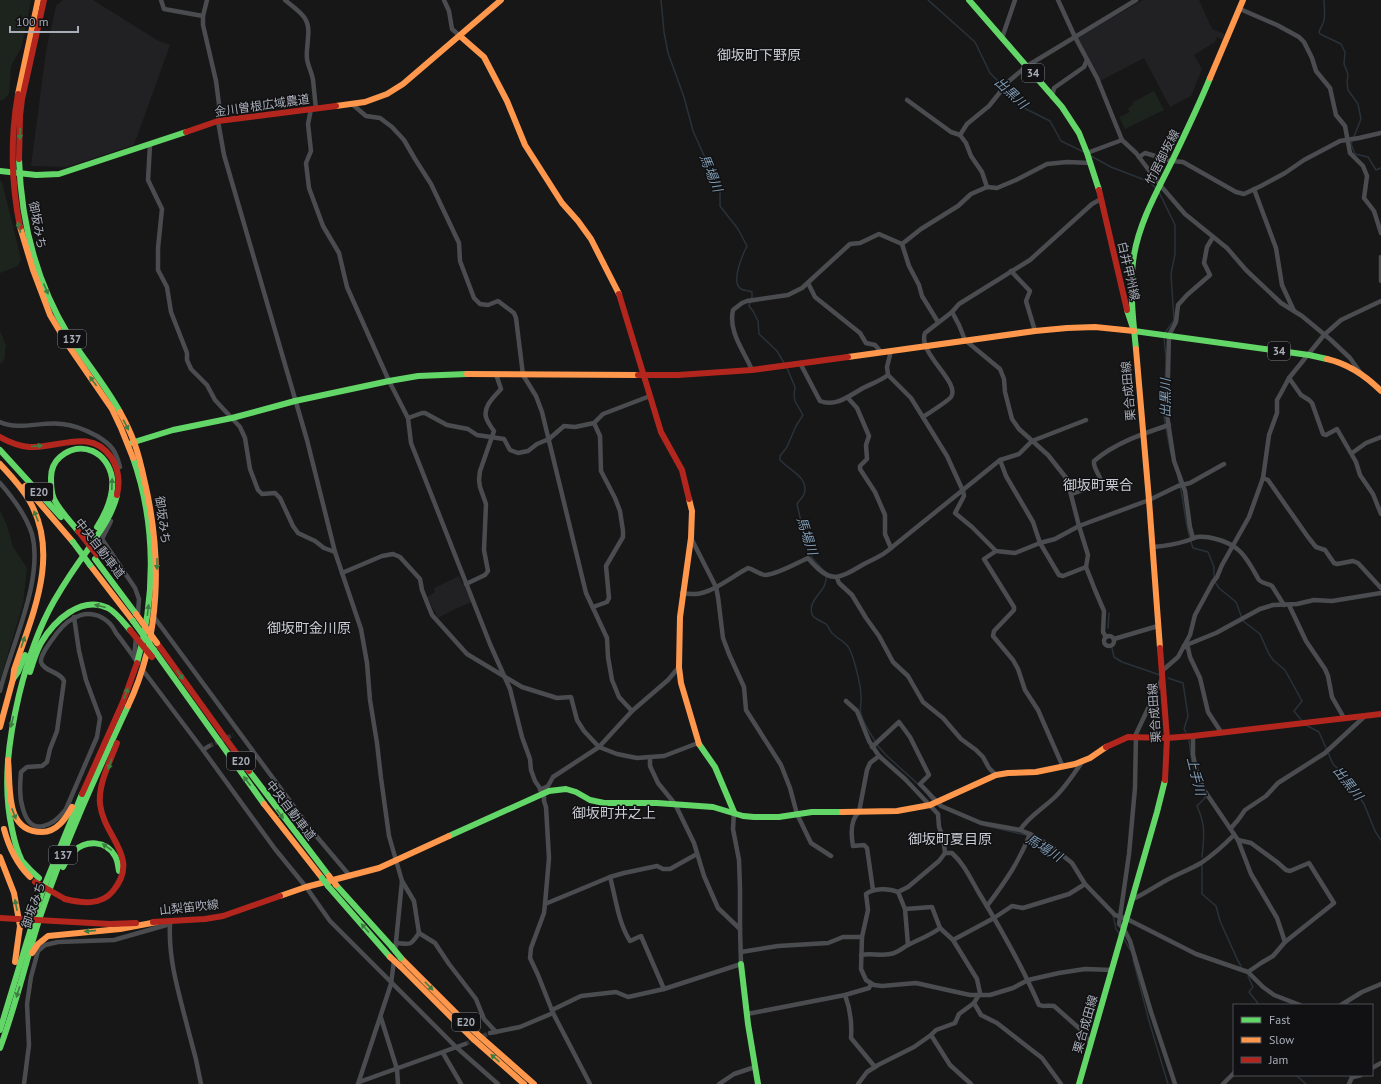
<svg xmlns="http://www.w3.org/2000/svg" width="1381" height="1084" font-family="'PT Sans','Noto Sans JP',sans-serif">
<rect width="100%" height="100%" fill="#171717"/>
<g fill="#212123">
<path d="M63 0H93L157 40 170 45 134 145 67 167 31 166 46 51 56 6Z"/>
<path d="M1143 0H1199L1212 29 1225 34 1223 40 1217 37 1215 42 1194 55 1202 69 1191 96 1170 107 1144 58 1100 81 1077 38Z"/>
<path d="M459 576 472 602 455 609 438 618 427 597 435 592 434 588Z"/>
</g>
<g fill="#1d241e">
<path d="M0 0H31L22 46 11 66 9 94 3 100H0Z"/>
<path d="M1154 91 1164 110 1125 129 1119 117 1130 112 1128 108 1133 105V102Z"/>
<path d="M0 180 2 182 21 259 18 266 0 273Z"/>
<path d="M0 331 6 345 4 361 0 364Z"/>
<path d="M0 511 7 525 13 547 27 568 23 604 0 680Z"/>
</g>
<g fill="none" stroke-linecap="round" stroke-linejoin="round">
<g stroke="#2a3239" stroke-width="1.5">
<path d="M661 0 664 32 668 53 684 97 693 131 720 191V206L738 229 747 246C743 254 731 281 740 288 742 291 748 290 752 292V297L749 306 753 311 758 321 759 334 777 351 784 363"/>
<path d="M928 0 975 42 990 73 1003 86"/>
<path d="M1324 0C1324 7 1326 17 1323 23 1322 27 1320 28 1319 32L1320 34 1341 44 1345 52 1344 64 1348 74 1347 83 1348 90 1358 104 1361 119 1351 144 1355 154 1368 157 1376 170 1381 168"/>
<path d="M1005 89 1026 109 1050 121 1061 141 1084 152"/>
<path d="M1091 156 1111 167 1150 182 1156 189"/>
<path d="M1159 192 1175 225V254L1171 274 1174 320 1165 333"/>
<path d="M1164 338 1166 357 1164 416 1165 424"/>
<path d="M787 368 795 387 794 395 795 401 803 415 796 426 787 447 780 456V460C789 470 810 478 804 494 803 498 799 500 797 504L802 526 809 540 812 558 825 572"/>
<path d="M1166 428 1171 454"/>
<path d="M1178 478C1185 501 1184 525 1193 548L1208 552 1214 567V579"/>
<path d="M826 575C829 591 807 598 812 614 813 619 822 621 826 624 829 627 830 632 833 634 839 640 845 641 849 648 854 657 861 686 861 696 862 702 859 708 861 714 863 723 870 733 875 741"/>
<path d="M1215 582 1219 588 1236 602 1243 621 1260 634 1269 654 1273 660 1285 670 1302 701 1294 711 1302 721"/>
<path d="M1108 628 1109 613"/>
<path d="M1112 648 1114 657 1122 662 1160 675"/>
<path d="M1168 678 1183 683 1188 716 1184 729 1186 732"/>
<path d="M1304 724 1319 732 1333 764 1348 779 1364 804 1375 831 1381 840"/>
<path d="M1189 740 1192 762"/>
<path d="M877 745 887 756 919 785"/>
<path d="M1197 777 1205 798 1197 806C1206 826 1204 836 1202 857"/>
<path d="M928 795 933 802"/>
<path d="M983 825 1026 835 1054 851"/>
<path d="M1202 863V894L1216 906 1220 921 1238 961 1241 966"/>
<path d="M1113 915 1116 929 1119 933"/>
<path d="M1123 937 1130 950"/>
<path d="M1133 959 1149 1021 1168 1084"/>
<path d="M1248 976 1253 987 1249 992 1257 1002 1258 1005"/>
<path d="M1296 1075 1306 1084"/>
</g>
<g stroke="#343537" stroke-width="4.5" stroke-dasharray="4.5 2" stroke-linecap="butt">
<path d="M209 746 233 735"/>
<path d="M465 1044 490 1033"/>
</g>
<g stroke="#4b4c50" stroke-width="4.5">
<path d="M161 0 164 9 203 16"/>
<path d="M207 0 203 16V25L216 81 219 104 218 121 224 155 307 440 335 552 361 629 367 663 370 700 377 743 381 778 389 836 402 881 395 952"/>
<path d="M285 0C298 11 311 17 308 37 308 44 306 52 307 59 308 66 312 73 313 80 314 90 315 99 316 109"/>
<path d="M444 0 449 11 452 29 460 36"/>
<path d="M1058 0 1075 37 1097 78 1122 140 1136 153 1160 185 1185 214 1227 248 1246 270 1281 303 1302 316 1331 340 1350 358 1360 372"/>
<path d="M1240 9 1277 25 1299 37 1304 42 1312 58 1316 71 1330 88 1336 115 1345 126 1350 153 1363 166 1367 176 1364 198 1374 211 1381 233"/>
<path d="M1002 38 1015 0"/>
<path d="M1052 97 1054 88 1084 67 1087 60"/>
<path d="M907 100 951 132 960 135 966 143 971 156 982 172 987 187"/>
<path d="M352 104 366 116 380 118 392 127 404 140 415 159 431 184 459 243 460 261 474 298 480 304 488 305 498 301 514 313 516 318 523 375 536 396 542 412 586 593 607 638 608 657 612 680 619 697 632 711"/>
<path d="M311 109 308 124 311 151 306 163 309 188 323 226 339 253 347 287 389 381 408 418 411 443 490 644 510 689 522 737 530 759 531 770 535 781 544 794V801L546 807 549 858 545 904 544 913 531 948 530 958 538 975 553 1013 590 1084"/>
<path d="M960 135 967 124 989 106 1009 81 1027 66 1136 0"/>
<path d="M150 145 148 180 162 209 158 248V270L167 287 171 312 187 353V360L191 369 207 385 215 400 240 427 245 438 250 469 258 490 262 494 275 493 280 498 293 526 298 533 315 541 324 548 335 552"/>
<path d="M1087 153 1122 140"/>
<path d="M1139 157 1145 153 1172 161 1183 162 1236 192 1244 194 1261 186 1285 173 1304 160 1340 141 1359 138 1381 133"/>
<path d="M1254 189 1276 248 1282 285 1294 311"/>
<path d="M902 244 921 229 958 206 971 194 987 187 997 188 1016 180 1047 164 1067 162 1091 163"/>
<path d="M1381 257V281"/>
<path d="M1011 271 1030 291 1026 301 1035 331"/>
<path d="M808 283 815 297 860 333 866 343 875 345 881 352"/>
<path d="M952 312 959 325 965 340 1000 369 1004 379 1005 392 1012 419 1019 429 1048 455 1067 479 1079 526 1088 555 1086 567 1095 590 1104 611 1103 632 1106 637"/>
<path d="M891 351 887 367 888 375 911 398 947 456 963 491 964 496 955 513 972 527 996 551 1015 553 1040 543 1055 539 1079 526 1149 500 1178 486 1190 483 1224 464"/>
<path d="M800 363 820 401C836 407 849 396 863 388 871 384 880 381 888 375"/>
<path d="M752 370C744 351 728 332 733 310L742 303 747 301 788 295 802 288 850 244 860 243 879 234 902 244 909 266 919 285 922 296 938 322"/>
<path d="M1289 378 1301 395 1309 400 1312 403 1323 434 1326 435 1337 429 1356 462 1360 475 1373 494 1381 514"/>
<path d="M848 398 857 408 869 436 866 445 867 459 860 466V469L875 492 885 515V534L891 548"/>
<path d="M923 417C929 413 948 401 951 397 961 382 917 353 925 333L952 312 959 304 1030 260 1092 204 1101 199"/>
<path d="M408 418 422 413H425L447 425 468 429 477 435 504 439 510 450 518 453 528 451 537 444 549 439 564 426 575 427 594 423 603 414 650 396"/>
<path d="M0 422C19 431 42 421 62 424 75 425 86 430 97 436 112 445 116 451 120 467"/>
<path d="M1352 453 1366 443 1381 437"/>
<path d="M1000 460 1006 476 1033 522 1040 543 1059 575 1063 576 1086 567"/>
<path d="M1263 478 1268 480 1308 537 1316 547 1325 550 1334 563 1337 564 1353 561 1358 563 1381 588"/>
<path d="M0 483C13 498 26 515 32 534 44 580 11 646 0 691"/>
<path d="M1071 494 1097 485 1101 482C1100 474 1093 469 1094 461 1115 443 1142 434 1169 425"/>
<path d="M111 521 102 539 135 588 139 599 138 614"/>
<path d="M691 538 716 587 718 597 723 638 729 654 744 687 746 710 781 765 790 788 797 814 811 843 831 856"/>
<path d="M1193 538 1190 527 1185 491 1174 461 1167 415 1169 335 1176 322 1178 305 1187 295 1210 275 1204 263 1207 247 1213 237"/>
<path d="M1152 547C1163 546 1175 545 1186 541 1190 540 1193 538 1197 537 1204 536 1209 537 1216 539 1241 545 1247 559 1259 580 1263 584 1268 583 1272 586L1284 605"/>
<path d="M996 551 984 559 1014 607V610L994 631 993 636 1013 660 1018 669 1025 690 1038 710 1063 767"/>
<path d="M342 573 382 556 393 554 400 557 420 579 422 590 432 615 467 654 522 687 557 698 571 697 577 720 584 731 599 747 617 754 637 758 650 757 664 756 698 743"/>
<path d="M837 578 839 583 852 595 866 618 879 636 893 662 908 676 923 702 943 718 961 739 976 750 983 757 989 768 996 775"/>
<path d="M466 584 485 575 488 571 484 550 486 504 480 487 479 480 480 471 494 431C491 427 487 421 486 417 483 406 495 396 501 389L496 374"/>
<path d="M682 593C687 594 691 594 696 594 712 593 733 576 748 568 754 569 759 575 766 575 778 574 797 563 808 558 830 584 837 580 864 564 873 559 883 556 891 548L1000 460 1019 454 1032 441 1086 420"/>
<path d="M1289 605 1306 641 1325 669 1328 676 1332 697 1344 718"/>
<path d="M593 607 607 602 609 598 606 566 623 537V531L620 511 615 498 601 471 600 436 594 423"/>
<path d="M74 617 79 651 86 680 100 718 97 737 66 809C53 826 31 838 23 809 19 797 20 784 21 772L27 767 42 766 47 762 50 749 57 731 64 681C61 672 43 671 41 662 40 654 53 639 57 633 70 616 89 607 107 621 111 624 114 629 116 633 124 643 131 653 138 663"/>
<path d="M154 617 312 831 350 876"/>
<circle cx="1109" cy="641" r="5"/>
<path d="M1114 639 1158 626"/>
<path d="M1184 646 1216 633 1260 609 1273 605 1297 604 1314 600 1332 601 1381 593"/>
<path d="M1184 646 1188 648 1190 657 1200 678 1208 712 1221 732"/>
<path d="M134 658 136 638"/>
<path d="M142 669 203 750 275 849 306 887 330 921 456 1047 498 1084"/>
<path d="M1162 671 1178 657 1190 635 1195 615 1213 582 1217 577 1222 565 1249 517 1263 478 1269 435 1277 413V400L1281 393 1289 378 1324 335 1341 320 1381 301"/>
<path d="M1162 679 1136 734 1135 788 1129 854 1119 924 1124 929 1130 941 1151 1012 1175 1084"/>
<path d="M846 701 857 711 869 741 879 756 905 779 938 814 939 827 943 837 945 853"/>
<path d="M1193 736V755L1196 769 1204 790 1238 840 1251 874 1277 918 1285 942 1273 956 1261 963 1248 972"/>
<path d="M872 747 899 722 910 737 929 775 920 784 941 806 981 823 1020 830 1030 834 1051 846 1072 863 1085 884 1115 915 1127 919 1196 954 1248 972 1263 987 1274 995 1300 1005"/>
<path d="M203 750 209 746"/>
<path d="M650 757V766L658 783 675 804 694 843 704 876 718 908 740 929"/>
<path d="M540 790 548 786 553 777 599 747 632 711 668 680 679 667"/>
<path d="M1231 828 1238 820 1245 810 1266 796 1278 783 1325 753 1365 716"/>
<path d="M1020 830C1029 816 1044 808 1056 796 1066 786 1074 774 1082 762"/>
<path d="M1238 840 1251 843 1277 862 1286 870 1290 871 1309 863 1334 903 1285 942"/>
<path d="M610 877C616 899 618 922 630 941L641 936 664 989"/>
<path d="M873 890 867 848 864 845 853 846C851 835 850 820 859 812L867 770 870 763 879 756"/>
<path d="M1133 899C1144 894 1154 887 1165 881 1177 874 1189 870 1201 863 1213 855 1224 845 1234 835"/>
<path d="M545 904 610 877 624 873 657 866 663 869H670L697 854"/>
<path d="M987 906C1005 882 1019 862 1030 834"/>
<path d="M905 909 908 945"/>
<path d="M170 924C168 961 180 997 189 1033 194 1050 198 1067 201 1084"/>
<path d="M419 933 435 943 449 964 476 999 484 1019 496 1032"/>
<path d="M953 940 994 918 1012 906 1023 908 1069 894 1085 884"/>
<path d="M396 943C411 945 411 945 419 933L414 901 402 881"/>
<path d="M741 952 778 946 828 943 843 937H862"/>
<path d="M861 955C871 953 880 956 890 954 898 953 903 947 910 944 920 939 931 935 940 928"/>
<path d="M845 995C850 1008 852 1023 851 1038L875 1067"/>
<path d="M974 1003 981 1015 997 1023 1042 1058 1061 1084"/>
<path d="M1341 1005 1362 992 1381 984"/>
<path d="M552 1010 581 996 616 992 628 997 664 989 741 964 740 929V889L739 860 733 829 734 812"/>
<path d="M747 1014 845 995 869 988 871 984"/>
<path d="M381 1018 397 1069 398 1084"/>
<path d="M490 1033 520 1027 553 1013"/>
<path d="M931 1035 950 1065 971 1084"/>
<path d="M1091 1044 1080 1029 1054 1006C1048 1005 1044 1007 1039 1005 1022 966 1001 929 979 893 970 878 965 865 952 853H945L939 861 908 887 898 892C889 888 874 888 866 894L868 910 862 937 861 969 866 980 874 985 882 986 916 983 970 995H990L1013 988 1028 980 1059 973 1085 969 1112 970"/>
<path d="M443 1053 461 1084"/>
<path d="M1372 1068 1381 1063"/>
<path d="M1353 1077 1361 1075"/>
<path d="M359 1082 465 1044"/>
<path d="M24 1084 29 1045 27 1004 31 977 38 951 45 945 58 942 114 940 170 924 171 921"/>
<path d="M358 1084 391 984 394 961"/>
<path d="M719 1084 734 1074 755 1067"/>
<path d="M858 1084 867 1072 878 1065 914 1047 931 1035 936 1030 955 1023 959 1014 974 1003 980 993 977 979 953 940 940 928 932 907 905 909 898 892"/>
<path d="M1223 1084 1234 1073"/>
<path d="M1349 1084 1353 1075"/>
</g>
<g stroke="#63d668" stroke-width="6">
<path d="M969 0 1062 107 1079 133 1087 153 1099 190"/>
<path d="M19 159C21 222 36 282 69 336 85 361 105 385 120 412"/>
<path d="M0 171 36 175 59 174 186 132"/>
<path d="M1127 310 1134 331 1309 355 1327 359"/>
<path d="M1136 349C1133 320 1129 284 1134 255 1140 220 1158 190 1173 159 1186 132 1199 105 1210 78"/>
<path d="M131 443 173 430 232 418 295 401 389 381 418 376 467 374"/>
<path d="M0 450 61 517"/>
<path d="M133 458C156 523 156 597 137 663"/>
<path d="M78 531C70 521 60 511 54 499 51 493 51 485 51 478 51 470 53 463 60 457 81 439 108 452 112 478 114 495 106 513 97 527"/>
<path d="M95 559 136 614"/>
<path d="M154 650 264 804"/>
<path d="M30 672C33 662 36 652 41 643 54 621 81 595 108 608 117 613 124 623 130 630"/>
<path d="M13 679 18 672 25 655"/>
<path d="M699 744 715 767 734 812"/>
<path d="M249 771 329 876"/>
<path d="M449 836 549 791 566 789 576 792 590 800 604 803H657L713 807 743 816 754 817H779L812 812H842"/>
<path d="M63 867C66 861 69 856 74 851 86 840 106 840 115 856 118 861 118 866 119 871"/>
<path d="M39 878C33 873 27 867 22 861 17 851 14 839 12 829 2 784 9 738 19 695 27 662 37 631 54 601 64 584 75 567 87 551 99 533 112 516 117 495"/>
<path d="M336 885 392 947"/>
<path d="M328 886 390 957"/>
<path d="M741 964 748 1024 758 1084"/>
<path d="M0 1030 42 892 82 794"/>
<path d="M0 1048C16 1005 26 960 40 917 64 845 96 775 128 706"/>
<path d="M1079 1084 1157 812 1165 780"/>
</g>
<g stroke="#ff974d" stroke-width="6">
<path d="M460 36 484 57 507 101 525 145 562 203 578 221 591 239 619 294"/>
<path d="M1210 78 1243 0"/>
<path d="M18 94 38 0"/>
<path d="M336 106 365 102 387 94 403 84 501 0"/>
<path d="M20 227 33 270 50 315 68 345 112 409 121 428 133 458"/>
<path d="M1136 349 1149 500 1160 648"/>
<path d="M848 357 1035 331 1067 328 1095 327 1134 331"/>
<path d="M1327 359C1349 364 1365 375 1381 391"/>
<path d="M467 374 638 375"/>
<path d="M120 412C125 421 130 431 134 442 139 455 142 469 145 483 162 556 161 637 128 706"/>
<path d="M0 464C10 475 21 486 29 500 61 555 32 615 14 670L13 679 0 727"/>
<path d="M25 486 73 542"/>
<path d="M689 499 692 511 691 538 680 617 679 667 681 683 699 744"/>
<path d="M90 565 133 621"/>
<path d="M8 760C11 787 4 832 42 832 57 832 66 818 72 807"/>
<path d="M264 804 322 878"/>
<path d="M842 812 897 811 930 805 996 775 1008 773 1036 772 1075 764 1090 758 1106 747"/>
<path d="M4 829C9 848 16 863 30 877"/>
<path d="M0 857 14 893 20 926 15 962"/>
<path d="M280 896 306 887 379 868 449 836"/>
<path d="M32 953 38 944 48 936 120 929 157 922"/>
<path d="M401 958 475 1032 534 1084"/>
<path d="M400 966 471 1037 524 1084"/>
</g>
<g stroke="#b3261e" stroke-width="6">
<path d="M18 94C10 139 11 182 20 227"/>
<path d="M186 132 218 121 336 106"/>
<path d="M19 159 20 116 22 99 44 0"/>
<path d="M1099 190 1127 310"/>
<path d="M619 294 661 432 682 470 689 499"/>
<path d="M638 375H678L752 370 848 357"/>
<path d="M0 437C9 442 18 446 29 447 58 449 90 427 111 457 119 469 120 482 117 495"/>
<path d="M157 643 249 771"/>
<path d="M1160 648 1167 738 1165 780"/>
<path d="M1106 747 1128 737 1167 738 1193 736 1381 714"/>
<path d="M82 794 123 702 137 663"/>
<path d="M65 899C81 903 101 906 113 891 141 857 104 838 100 804 98 784 110 762 117 743"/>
<path d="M153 922 205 919 223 916 280 896"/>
<path d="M110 924 136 923"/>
</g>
<g stroke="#63d668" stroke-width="6">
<path d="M73 542 90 565"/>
<path d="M133 621 154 650"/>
<path d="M322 878 328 886"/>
<path d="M392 947 401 958"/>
</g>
<g stroke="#ff974d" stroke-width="6">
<path d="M136 614 157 643"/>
<path d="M329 876 336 885"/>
<path d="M390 957 400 966"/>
</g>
<g stroke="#b3261e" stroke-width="6">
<path d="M78 531 97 555"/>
<path d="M130 630 152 657"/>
<path d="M35 882 65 899"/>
<path d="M0 918 110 924"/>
</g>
</g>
<defs><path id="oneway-solid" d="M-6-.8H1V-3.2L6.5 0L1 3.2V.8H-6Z"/></defs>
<g fill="#3e7d42">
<use href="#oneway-solid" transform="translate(20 134) rotate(91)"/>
<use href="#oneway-solid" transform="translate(19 227) rotate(-105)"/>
<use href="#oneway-solid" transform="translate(46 289) rotate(67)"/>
<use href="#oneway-solid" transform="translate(93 381) rotate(-126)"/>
<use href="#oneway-solid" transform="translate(126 425) rotate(63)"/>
<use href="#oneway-solid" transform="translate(37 446) rotate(-5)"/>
<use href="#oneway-solid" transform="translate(112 484) rotate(-88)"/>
<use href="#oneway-solid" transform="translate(36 516) rotate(-112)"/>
<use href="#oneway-solid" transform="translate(157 564) rotate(90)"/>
<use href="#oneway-solid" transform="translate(100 606) rotate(-166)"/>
<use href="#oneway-solid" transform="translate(148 610) rotate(-83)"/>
<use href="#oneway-solid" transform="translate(23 642) rotate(-71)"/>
<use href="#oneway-solid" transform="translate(180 675) rotate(55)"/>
<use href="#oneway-solid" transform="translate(126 693) rotate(-70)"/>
<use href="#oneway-solid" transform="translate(12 722) rotate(103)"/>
<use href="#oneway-solid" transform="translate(110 764) rotate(108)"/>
<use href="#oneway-solid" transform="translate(247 781) rotate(-127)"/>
<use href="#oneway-solid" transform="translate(14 814) rotate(69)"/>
<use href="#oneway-solid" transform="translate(280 814) rotate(53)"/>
<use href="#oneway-solid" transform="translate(107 847) rotate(-145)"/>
<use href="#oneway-solid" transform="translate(16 905) rotate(-101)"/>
<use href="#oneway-solid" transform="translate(365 928) rotate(-131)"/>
<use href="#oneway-solid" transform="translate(90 931) rotate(175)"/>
<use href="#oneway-solid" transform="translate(429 986) rotate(46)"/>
<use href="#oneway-solid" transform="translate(18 992) rotate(107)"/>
<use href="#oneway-solid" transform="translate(495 1058) rotate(-138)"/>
</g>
<g text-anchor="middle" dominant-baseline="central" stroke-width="3" stroke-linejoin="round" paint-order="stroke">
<g fill="#111113" stroke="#7b7e86" stroke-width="1">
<rect x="1022" y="64" width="22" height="18" rx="3"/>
<rect x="58" y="330" width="28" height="18" rx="3"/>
<rect x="1268" y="342" width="22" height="18" rx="3"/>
<rect x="25" y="483" width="28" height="18" rx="3"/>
<rect x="227" y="752" width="28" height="18" rx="3"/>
<rect x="49" y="846" width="28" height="18" rx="3"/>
<rect x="452" y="1013" width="28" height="18" rx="3"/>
</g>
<g font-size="11" font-weight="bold" fill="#a8adb8">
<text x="1033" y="73">34</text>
<text x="72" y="339">137</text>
<text x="1279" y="351">34</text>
<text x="39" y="492">E20</text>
<text x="241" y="761">E20</text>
<text x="63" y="855">137</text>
<text x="466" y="1022">E20</text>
</g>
<g font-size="12" fill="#a8adb8" stroke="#111113">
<text transform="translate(262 105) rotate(-8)">金川曽根広域農道</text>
<text transform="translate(1162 157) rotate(-63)">竹居御坂線</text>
<text transform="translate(38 225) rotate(79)">御坂みち</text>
<text transform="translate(1129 271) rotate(77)">白井甲州線</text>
<text transform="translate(1128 391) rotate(-95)">栗合成田線</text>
<text transform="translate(163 520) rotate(82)">御坂みち</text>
<text transform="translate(100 548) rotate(52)">中央自動車道</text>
<text transform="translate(1154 713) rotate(-94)">栗合成田線</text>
<text transform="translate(291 810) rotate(52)">中央自動車道</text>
<text transform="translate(33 905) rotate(-71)">御坂みち</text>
<text transform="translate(189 907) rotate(-6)">山梨笛吹線</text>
<text transform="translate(1085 1024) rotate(-74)">栗合成田線</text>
</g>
<g font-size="13" font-style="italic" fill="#7f9bb3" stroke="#111113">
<text transform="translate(1011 93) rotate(43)">出黒川</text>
<text transform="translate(711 173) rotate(68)">馬場川</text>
<text transform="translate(1165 398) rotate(-90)">出黒川</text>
<text transform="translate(807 536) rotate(72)">馬場川</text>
<text transform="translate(1196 776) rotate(76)">上手川</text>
<text transform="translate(1348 783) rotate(52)">出黒川</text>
<text transform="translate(1044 848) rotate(31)">馬場川</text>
</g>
<g font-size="14" fill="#c9ccd4" stroke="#111113">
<text x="759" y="55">御坂町下野原</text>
<text x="1098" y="485">御坂町栗合</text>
<text x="309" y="628">御坂町金川原</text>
<text x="614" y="813">御坂町井之上</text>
<text x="950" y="839">御坂町夏目原</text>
</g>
</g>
<rect x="1233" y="1004" width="140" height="72" fill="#111113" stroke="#4d4f55"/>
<rect x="1241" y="1017" width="20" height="6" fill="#63d668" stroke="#4d4f55"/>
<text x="1269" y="1024" font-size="12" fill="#a8adb8">Fast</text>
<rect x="1241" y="1037" width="20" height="6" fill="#ff974d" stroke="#4d4f55"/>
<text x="1269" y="1044" font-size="12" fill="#a8adb8">Slow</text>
<rect x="1241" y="1057" width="20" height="6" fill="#b3261e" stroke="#4d4f55"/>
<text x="1269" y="1064" font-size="12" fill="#a8adb8">Jam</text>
<path d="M10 26v6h68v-6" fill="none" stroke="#a8adb8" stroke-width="2"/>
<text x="16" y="26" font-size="12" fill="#a8adb8" stroke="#111113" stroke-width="3" paint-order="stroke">100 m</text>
</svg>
